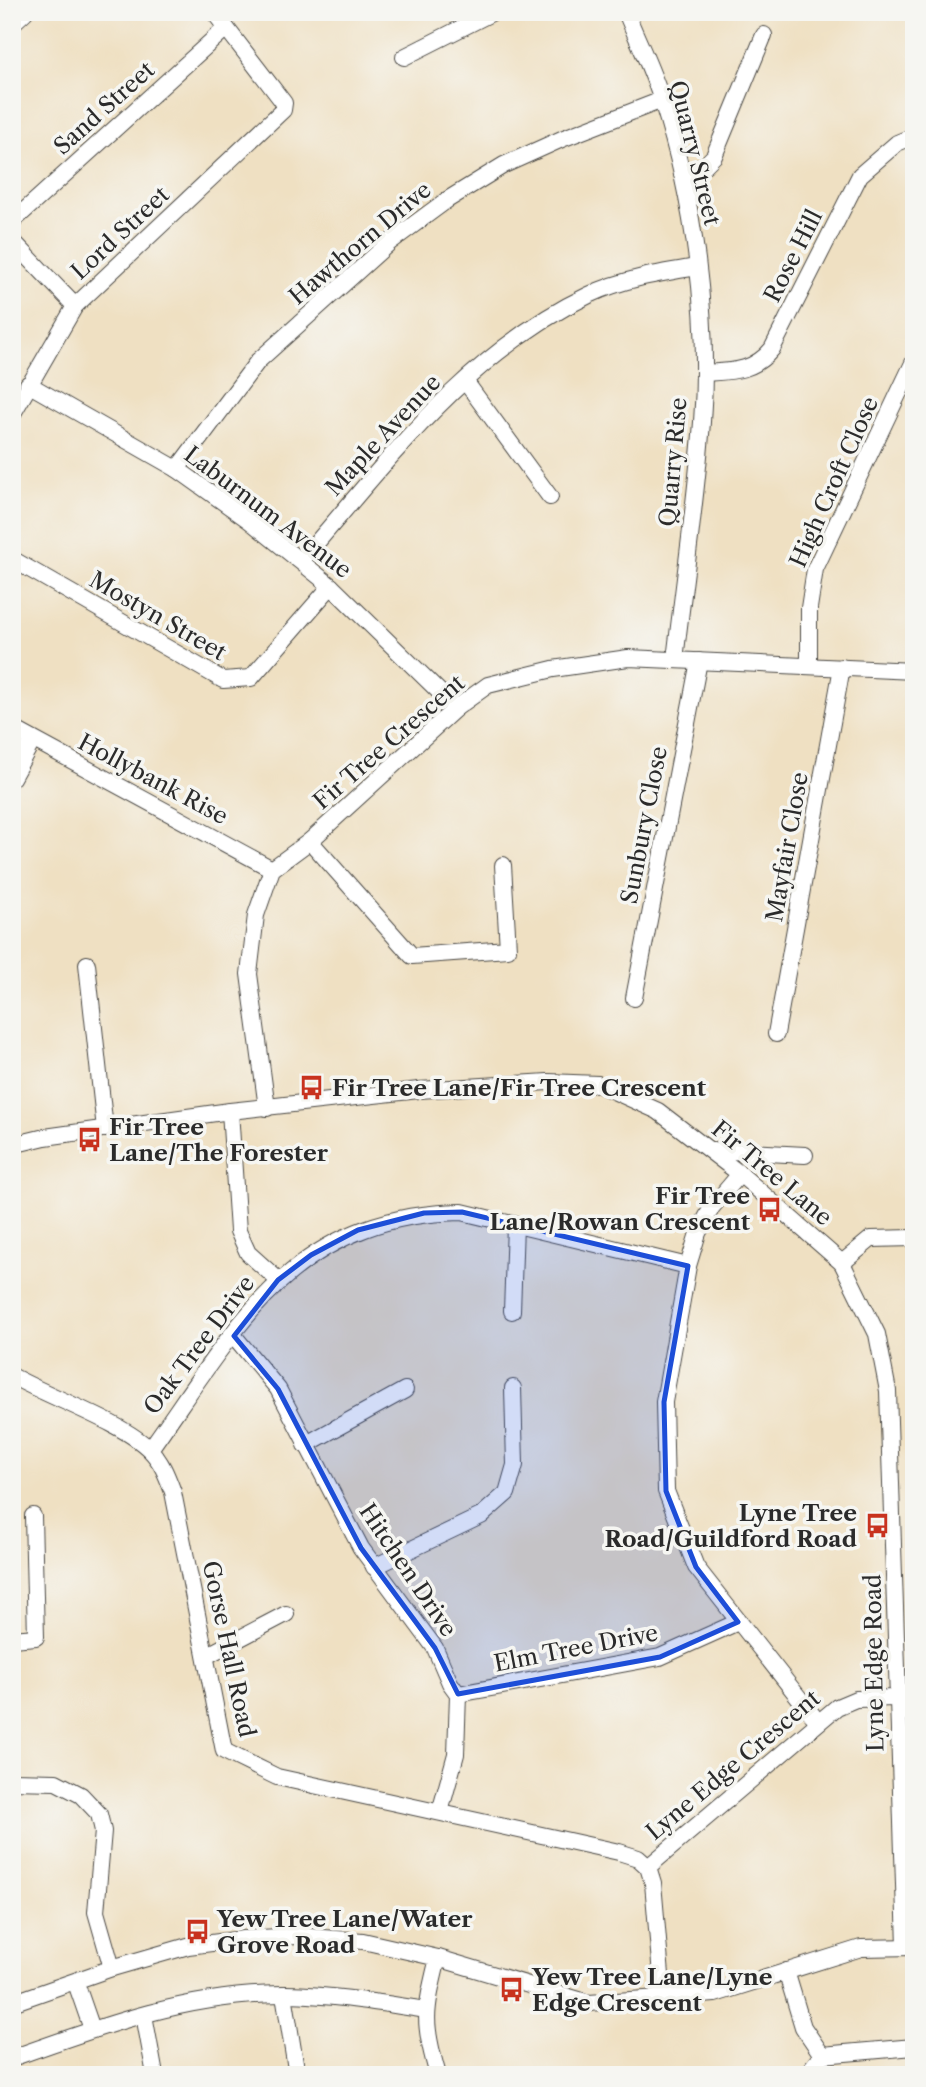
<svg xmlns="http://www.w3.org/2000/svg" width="926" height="2087" font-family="'Libre Caslon Text',serif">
<rect width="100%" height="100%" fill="#f6f6f2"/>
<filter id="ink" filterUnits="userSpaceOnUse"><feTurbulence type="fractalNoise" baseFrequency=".0143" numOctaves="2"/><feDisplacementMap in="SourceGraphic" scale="14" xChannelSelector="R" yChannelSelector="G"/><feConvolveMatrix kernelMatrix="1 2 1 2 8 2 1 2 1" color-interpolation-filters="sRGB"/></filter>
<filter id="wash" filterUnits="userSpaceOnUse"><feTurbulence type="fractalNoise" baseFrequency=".00686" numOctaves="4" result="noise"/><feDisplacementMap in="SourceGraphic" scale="28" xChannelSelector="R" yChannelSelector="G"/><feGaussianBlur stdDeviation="1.57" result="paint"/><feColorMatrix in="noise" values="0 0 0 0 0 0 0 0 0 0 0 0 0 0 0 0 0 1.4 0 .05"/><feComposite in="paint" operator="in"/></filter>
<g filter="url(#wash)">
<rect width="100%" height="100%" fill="#efe0c2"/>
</g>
<g filter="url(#ink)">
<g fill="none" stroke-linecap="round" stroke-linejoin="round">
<defs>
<g id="minor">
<path d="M626 12C638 42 653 71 662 101 694 200 710 318 702 422 696 502 684 581 675 660"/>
<path d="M12 24 25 12"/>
<path d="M404 57 493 12"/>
<path d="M682 174 705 165 714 156 764 35"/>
<path d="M12 222 226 28"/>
<path d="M12 240 75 306"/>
<path d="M704 373C733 371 753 372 772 349L860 175 897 143 914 136"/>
<path d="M465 381 550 497"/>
<path d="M28 384 177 469 250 521 331 586 456 708"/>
<path d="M12 415 75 306 283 110 284 103 214 12"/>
<path d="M177 469 258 361 390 242 447 200 504 165 564 138 662 100"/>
<path d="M12 559 223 680 251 678 331 586"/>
<path d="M301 561C386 463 468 352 589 295 623 279 660 273 697 267"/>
<path d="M809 666V608L815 569 914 361"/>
<path d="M12 728 272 869"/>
<path d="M12 778 33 740"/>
<path d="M310 841 412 956 508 949 503 865"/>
<path d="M87 964 105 1129"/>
<path d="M634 998 699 661"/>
<path d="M776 1034 842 667"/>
<path d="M267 1108 249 974 256 915 272 869 310 841 456 708 488 685 553 669 628 658 914 671"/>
<path d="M230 1111 238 1231 248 1253 278 1280"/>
<path d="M12 1145 45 1137 230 1111 419 1090 548 1082 598 1084 658 1111 740 1174 842 1263 877 1334 888 1391 906 1946"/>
<path d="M711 1150 805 1155"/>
<path d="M740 1174 712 1207 698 1233 688 1266 664 1402 666 1491 696 1567 818 1722"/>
<path d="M842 1263 871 1239 914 1238"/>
<path d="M512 1311 515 1225"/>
<path d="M234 1336 278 1389 361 1548 435 1648 450 1683 458 1694 456 1754 440 1812"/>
<path d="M12 1376C49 1397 124 1423 150 1450 162 1462 167 1476 173 1492L224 1751 277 1777 619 1852 638 1858 648 1867"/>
<path d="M305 1445 405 1390"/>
<path d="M150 1449C237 1327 293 1215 462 1212L688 1266"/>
<path d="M374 1567 481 1516 507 1493 515 1465 513 1388"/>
<path d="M12 1639 36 1637 33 1516"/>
<path d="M206 1656 286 1614"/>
<path d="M458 1694 660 1657 738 1622"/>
<path d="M12 1781 56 1782 81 1795 99 1814 103 1831 96 1912 112 1968"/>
<path d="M786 1971 803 2027 822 2055 914 2047"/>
<path d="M76 1983 92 2029"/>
<path d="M284 1994 297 2075"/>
<path d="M663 1998 653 1883 648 1867 837 1707 856 1699 897 1698"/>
<path d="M12 2003 112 1968 188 1946 243 1939 297 1936 363 1941 438 1958 589 2003 715 1994 861 1948 914 1947"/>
<path d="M144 2015 155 2075"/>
<path d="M12 2058C101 2026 191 1993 287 1994 334 1995 380 2003 426 2010"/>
<path d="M438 2075C422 2021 425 2012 438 1958"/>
<path d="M806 2075 822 2055"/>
</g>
</defs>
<use href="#minor" stroke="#484642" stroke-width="18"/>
<use href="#minor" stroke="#fff" stroke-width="16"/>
</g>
</g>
<path fill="#1d4ed8" fill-opacity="0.2" stroke="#1d4ed8" stroke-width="5" stroke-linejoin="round" d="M462 1212 688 1266 664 1402 666 1491 696 1567 738 1622 660 1657 458 1694 435 1648 361 1548 278 1389 234 1336 278 1280 311 1255 358 1230 424 1213Z"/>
<defs>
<symbol id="bus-bare" viewBox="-9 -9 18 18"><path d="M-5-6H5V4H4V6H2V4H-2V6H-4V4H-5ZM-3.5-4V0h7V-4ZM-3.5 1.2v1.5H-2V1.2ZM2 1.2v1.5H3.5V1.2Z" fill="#c8321e" stroke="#f6f6f2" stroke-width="2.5" paint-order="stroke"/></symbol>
</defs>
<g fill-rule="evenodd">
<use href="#bus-bare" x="294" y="1070" width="35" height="35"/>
<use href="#bus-bare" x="72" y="1122" width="35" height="35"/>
<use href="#bus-bare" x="752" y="1192" width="35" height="35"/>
<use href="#bus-bare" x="860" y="1508" width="35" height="35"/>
<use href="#bus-bare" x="180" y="1914" width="35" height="35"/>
<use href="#bus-bare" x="494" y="1972" width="35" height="35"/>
</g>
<g text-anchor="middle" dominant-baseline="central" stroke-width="7" stroke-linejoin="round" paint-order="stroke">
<g font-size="23" fill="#2b2b2b" stroke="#f6f6f2">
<text transform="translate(104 108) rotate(-42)">Sand Street</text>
<text transform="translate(695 153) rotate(76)">Quarry Street</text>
<text transform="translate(120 233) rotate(-43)">Lord Street</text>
<text transform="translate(360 243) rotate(-40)">Hawthorn Drive</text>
<text transform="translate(793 256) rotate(-63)">Rose Hill</text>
<text transform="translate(383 435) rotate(-47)">Maple Avenue</text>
<text transform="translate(673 462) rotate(-85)">Quarry Rise</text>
<text transform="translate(834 482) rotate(-66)">High Croft Close</text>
<text transform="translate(268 512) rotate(37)">Laburnum Avenue</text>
<text transform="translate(158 616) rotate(30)">Mostyn Street</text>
<text transform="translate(389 742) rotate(-41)">Fir Tree Crescent</text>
<text transform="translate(153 779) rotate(28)">Hollybank Rise</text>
<text transform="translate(644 825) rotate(-79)">Sunbury Close</text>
<text transform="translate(787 847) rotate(-80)">Mayfair Close</text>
<text transform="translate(772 1173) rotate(40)">Fir Tree Lane</text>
<text transform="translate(199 1345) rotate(-53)">Oak Tree Drive</text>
<text transform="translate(408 1570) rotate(56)">Hitchen Drive</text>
<text transform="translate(576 1648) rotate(-11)">Elm Tree Drive</text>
<text transform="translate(229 1649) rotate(78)">Gorse Hall Road</text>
<text transform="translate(874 1663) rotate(-91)">Lyne Edge Road</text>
<text transform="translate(733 1765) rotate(-40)">Lyne Edge Crescent</text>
</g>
<g font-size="23" font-weight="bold" fill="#2b2b2b" stroke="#f6f6f2" text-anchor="start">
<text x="332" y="1088">Fir Tree Lane/Fir Tree Crescent</text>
<text x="109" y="1127">Fir Tree<tspan x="109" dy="26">Lane/The Forester</tspan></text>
<text x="750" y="1196" text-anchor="end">Fir Tree<tspan x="750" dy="26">Lane/Rowan Crescent</tspan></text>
<text x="857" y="1513" text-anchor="end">Lyne Tree<tspan x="857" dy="26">Road/Guildford Road</tspan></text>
<text x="217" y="1919">Yew Tree Lane/Water<tspan x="217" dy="26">Grove Road</tspan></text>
<text x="532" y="1977">Yew Tree Lane/Lyne<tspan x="532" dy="26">Edge Crescent</tspan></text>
</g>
</g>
<rect width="926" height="2087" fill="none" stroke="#f6f6f2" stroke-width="42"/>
</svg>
